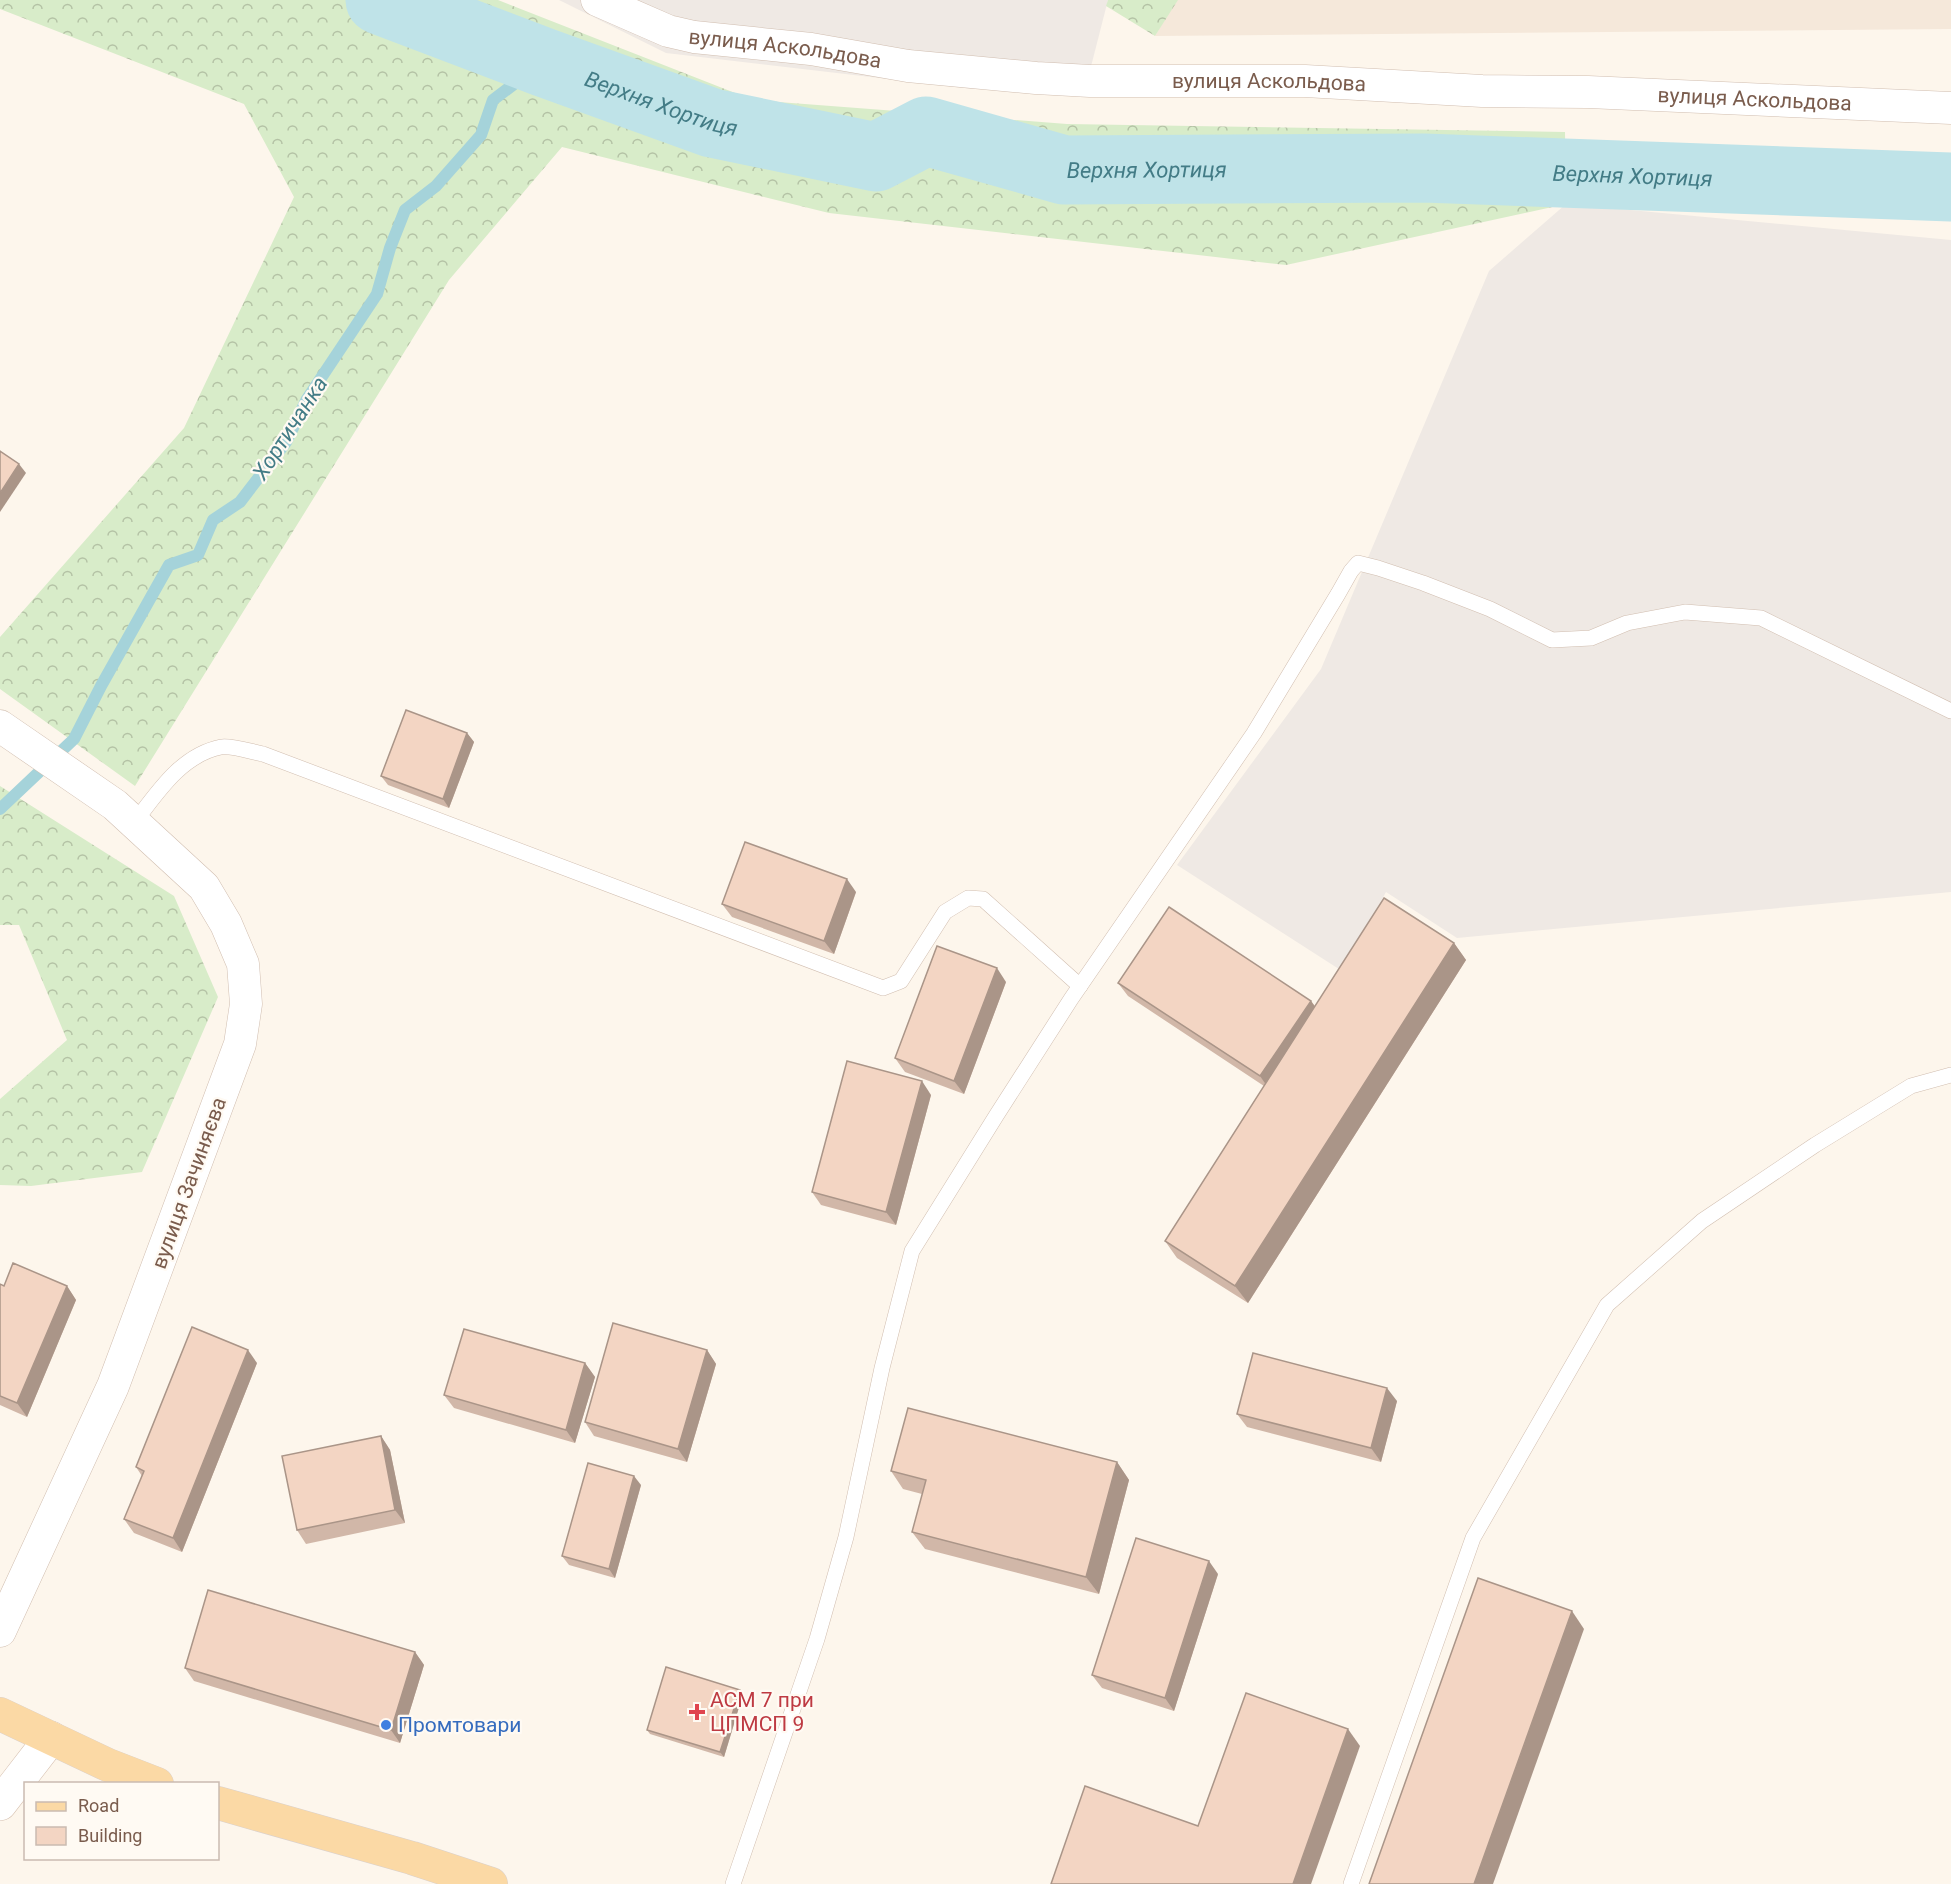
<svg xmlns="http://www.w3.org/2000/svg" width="1951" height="1884" font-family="Roboto,sans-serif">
<defs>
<pattern id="forest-crowns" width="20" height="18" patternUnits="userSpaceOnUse" patternTransform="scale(1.5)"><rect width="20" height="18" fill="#d8ecc9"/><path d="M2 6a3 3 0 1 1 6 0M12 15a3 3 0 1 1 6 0" fill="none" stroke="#b4c2a5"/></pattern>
</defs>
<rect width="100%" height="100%" fill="#fdf6ec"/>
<path fill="#f5e8da" d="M1176 0H1951V29L1155 36Z"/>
<g fill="#efe9e4">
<path d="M559 0H1108L1085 90 973 89 666 53Z"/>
<path d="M1566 204 1951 240V892L1457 938 1386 892 1342 971 1177 865 1321 669 1489 271Z"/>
</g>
<g fill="url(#forest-crowns)">
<path d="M0 0H498L753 100 1067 124 1565 132 1566 204 1286 265 829 213 562 147 449 280 135 786 0 689V637L184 428 294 197 244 104 0 9Z"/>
<path d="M1108 0H1178L1155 36 1106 6Z"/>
<path d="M0 786 174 896 218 997 142 1172 31 1186 0 1185V1099L67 1040 19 925H0Z"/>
</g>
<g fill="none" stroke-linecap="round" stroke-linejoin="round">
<path stroke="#a5d3da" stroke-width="12" d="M0 809 74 739 101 686 169 565 198 555 213 520 240 502 286 442 307 399 377 294 390 248 405 210 436 186 481 135 493 100 543 62"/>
<path stroke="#bfe3e8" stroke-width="69" id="s1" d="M380 0 543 62 712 123 876 157 926 131 1064 170 1424 168 1951 187"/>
<defs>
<g id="lane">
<path d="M134 823C157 793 181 755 221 747 231 745 252 752 263 754L883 988 901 981 945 912 968 898 983 899 1080 986"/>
<path d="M733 1884 817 1639 846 1537 882 1368 912 1251 996 1116 1071 999 1254 733 1338 594 1351 571 1358 563 1378 568 1423 583 1490 609 1552 640 1591 638 1627 623 1685 612 1761 618 1951 711"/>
<path d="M1351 1884 1473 1538 1607 1305 1702 1221 1815 1145 1911 1086 1951 1075"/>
</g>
<g id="street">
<path id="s2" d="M597 0 668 31 694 37 811 49 908 66 1036 78 1090 81H1305L1482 91 1588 92 1951 108"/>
<path d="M0 726 115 805 204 887 226 924 243 964 246 1004 240 1044 113 1386 0 1631"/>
</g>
<path id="secondary" d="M0 1804 51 1738"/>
<g id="primary">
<path d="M0 1714 108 1765 157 1784"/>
<path d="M218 1803 412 1858 491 1884"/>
</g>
</defs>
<use href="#lane" stroke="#d1beb0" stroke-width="16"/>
<use href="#street" stroke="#d1beb0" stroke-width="33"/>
<use href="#secondary" stroke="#d6c0b0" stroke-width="34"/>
<use href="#primary" stroke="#dad1cd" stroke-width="34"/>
<use href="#lane" stroke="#fff" stroke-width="15"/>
<use href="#street" stroke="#fff" stroke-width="32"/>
<use href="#secondary" stroke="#fff" stroke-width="33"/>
<use href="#primary" stroke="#fbd9a5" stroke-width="33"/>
</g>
<g fill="#d1b7a8">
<path d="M467 733 474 742 449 808 388 785 381 776Z"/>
<path d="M856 892 834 954 732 917 722 904Z"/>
<path d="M1454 943 1466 960 1248 1303 1177 1258 1165 1241 1264 1086 1128 996 1118 983 1311 1001 1315 1006Z"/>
<path d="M1006 982 964 1094 905 1072 895 1058Z"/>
<path d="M931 1095 896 1225 821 1205 812 1192Z"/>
<path d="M0 1284 4 1286H67L76 1300 27 1417 0 1405Z"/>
<path d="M707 1350 716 1364 687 1462 594 1436 585 1422Z"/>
<path d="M257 1363 182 1552 134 1533 124 1519 142 1476 136 1467Z"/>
<path d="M585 1363 595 1377 575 1443 454 1408 444 1395Z"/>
<path d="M1397 1401 1381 1462 1247 1427 1237 1414Z"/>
<path d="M381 1436 390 1450 405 1523 306 1544 297 1530Z"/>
<path d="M1117 1462 1129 1480 1099 1594 925 1549 912 1532 922 1494 903 1489 891 1471Z"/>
<path d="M641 1485 615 1578 569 1565 562 1556Z"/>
<path d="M1218 1574 1174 1711 1102 1688 1092 1675Z"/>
<path d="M415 1652 424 1665 400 1743 194 1681 185 1668Z"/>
<path d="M740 1690 743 1694 724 1757 650 1734 647 1730Z"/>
</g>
<g fill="#aa9588">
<path d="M19 464 26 473 0 512V493Z"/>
<path d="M467 733 474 742 449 808 443 799Z"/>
<path d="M847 879 856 892 834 954 824 941Z"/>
<path d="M1454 943 1466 960 1248 1303 1235 1286Z"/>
<path d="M997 968 1006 982 964 1094 954 1081Z"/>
<path d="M1311 1001 1320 1014 1269 1089 1260 1076Z"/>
<path d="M922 1081 931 1095 896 1225 886 1212Z"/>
<path d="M67 1286 76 1300 27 1417 17 1403Z"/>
<path d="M248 1350 257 1363 182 1552 173 1538Z"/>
<path d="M707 1350 716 1364 687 1462 678 1449Z"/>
<path d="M585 1363 595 1377 575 1443 566 1430Z"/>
<path d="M1387 1388 1397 1401 1381 1462 1371 1448Z"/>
<path d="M381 1436 390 1450 405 1523 395 1510Z"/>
<path d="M1117 1462 1129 1480 1099 1594 1086 1577Z"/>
<path d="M634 1476 641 1485 615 1578 609 1569Z"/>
<path d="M1209 1561 1218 1574 1174 1711 1165 1698Z"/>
<path d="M1572 1611 1584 1629 1493 1884H1474Z"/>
<path d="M415 1652 424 1665 400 1743 391 1730Z"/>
<path d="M740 1690 743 1694 724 1757 720 1752Z"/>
<path d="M1348 1729 1360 1746 1311 1884H1293Z"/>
</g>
<g fill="#f3d5c3" stroke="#aa9588" stroke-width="1.5">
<path d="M0 451 19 464 0 493Z"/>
<path d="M406 710 467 733 443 799 381 776Z"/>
<path d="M745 842 847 879 824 941 722 904Z"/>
<path d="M1384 898 1454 943 1235 1286 1165 1241Z"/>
<path d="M1169 907 1311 1001 1260 1076 1118 983Z"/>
<path d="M937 946 997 968 954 1081 895 1058Z"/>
<path d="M847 1061 922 1081 886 1212 812 1192Z"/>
<path d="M13 1263 67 1286 17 1403 0 1396V1284L4 1286Z"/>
<path d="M613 1323 707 1350 678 1449 585 1422Z"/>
<path d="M192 1327 248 1350 173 1538 124 1519 144 1471 136 1467Z"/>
<path d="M464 1329 585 1363 566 1430 444 1395Z"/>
<path d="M1253 1353 1387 1388 1371 1448 1237 1414Z"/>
<path d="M908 1408 1117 1462 1086 1577 912 1532 926 1480 891 1471Z"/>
<path d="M381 1436 395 1510 297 1530 282 1456Z"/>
<path d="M588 1463 634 1476 609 1569 562 1556Z"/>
<path d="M1136 1538 1209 1561 1165 1698 1092 1675Z"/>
<path d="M1478 1578 1572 1611 1474 1884H1369Z"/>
<path d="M208 1590 415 1652 391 1730 185 1668Z"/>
<path d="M666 1667 740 1690 720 1752 647 1730Z"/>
<path d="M1246 1693 1348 1729 1293 1884H1051L1085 1786 1198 1826Z"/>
</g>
<path fill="#e0444e" stroke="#fffaf3" stroke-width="2" d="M694 1703h6v6h6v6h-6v6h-6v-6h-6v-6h6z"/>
<circle fill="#3f7fe0" stroke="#fffaf3" stroke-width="2" cx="386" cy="1725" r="6"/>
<g text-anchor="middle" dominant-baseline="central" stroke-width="4.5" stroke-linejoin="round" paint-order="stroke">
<g font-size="21" fill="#7a5c4d" stroke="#fffaf3">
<text stroke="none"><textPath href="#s2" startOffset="196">вулиця Аскольдова</textPath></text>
<text stroke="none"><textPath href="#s2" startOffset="682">вулиця Аскольдова</textPath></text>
<text stroke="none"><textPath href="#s2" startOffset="1168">вулиця Аскольдова</textPath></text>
<text transform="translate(189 1183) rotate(-70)">вулиця Зачиняєва</text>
</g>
<g font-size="21" fill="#be3a42" stroke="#fffaf3" text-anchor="start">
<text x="710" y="1700">АСМ 7 при<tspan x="710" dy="24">ЦПМСП 9</tspan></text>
</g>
<g font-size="21" fill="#366cbe" stroke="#fffaf3" text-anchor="start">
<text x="398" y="1725">Промтовари</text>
</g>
<g font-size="22" font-style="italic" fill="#437c86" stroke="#fffaf3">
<text stroke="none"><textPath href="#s1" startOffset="300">Верхня Хортиця</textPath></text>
<text stroke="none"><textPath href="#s1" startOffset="804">Верхня Хортиця</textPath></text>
<text stroke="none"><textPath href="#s1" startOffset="1290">Верхня Хортиця</textPath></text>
<text transform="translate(290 428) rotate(-57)">Хортичанка</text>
</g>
</g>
<rect x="24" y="1782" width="195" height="78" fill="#fffaf3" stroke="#cabbb1" stroke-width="1.5"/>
<rect x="36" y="1802" width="30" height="9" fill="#fbd9a5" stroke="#cabbb1" stroke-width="1.5"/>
<text x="78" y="1812" font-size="18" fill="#7a5c4d">Road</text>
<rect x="36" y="1827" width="30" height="18" fill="#f3d5c3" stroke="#cabbb1" stroke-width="1.5"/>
<text x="78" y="1842" font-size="18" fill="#7a5c4d">Building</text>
</svg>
